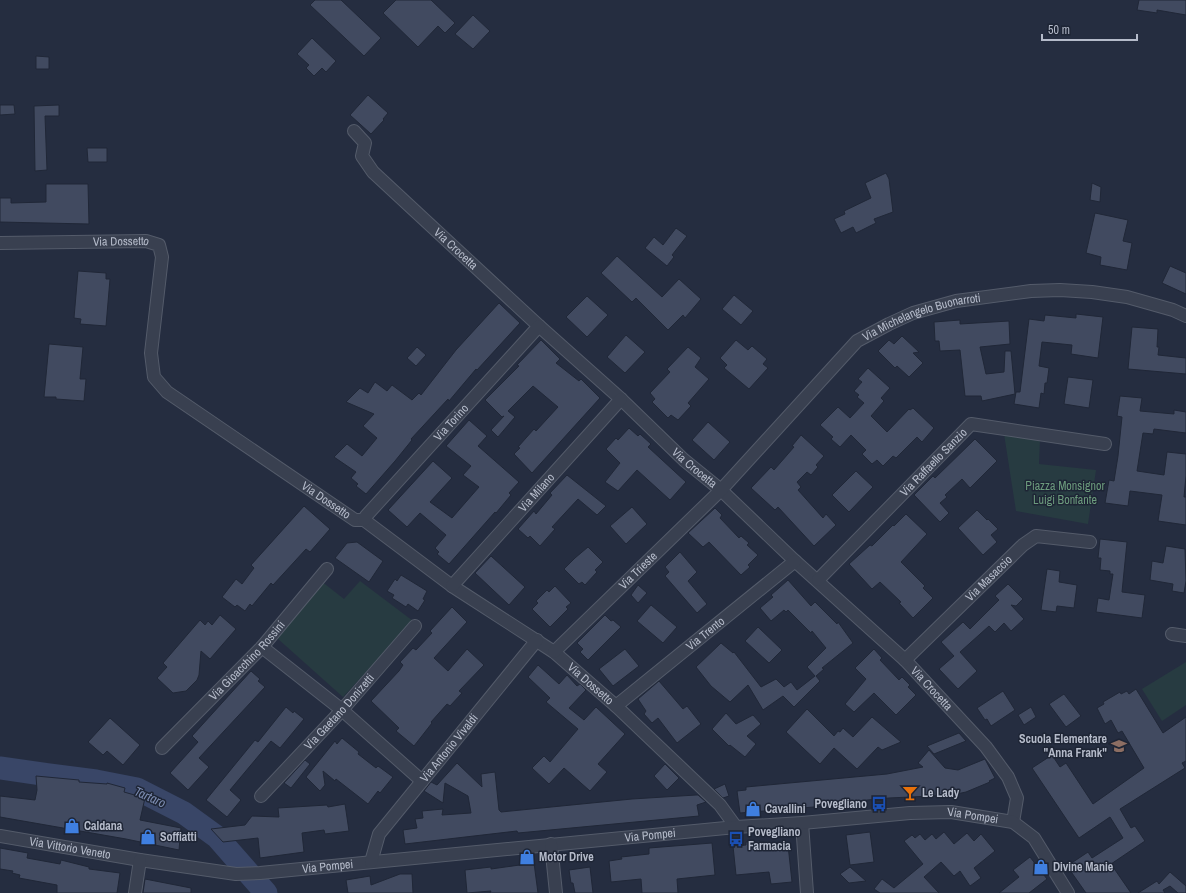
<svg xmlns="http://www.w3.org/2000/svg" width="1186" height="893" font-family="'Archivo Narrow',sans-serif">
<rect width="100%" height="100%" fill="#252d40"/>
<g fill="#273b41">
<path d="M1004 434 1040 439 1039 464 1096 470 1088 524 1016 511Z"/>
<path d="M321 581 344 599 360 581 413 621 343 697 277 638Z"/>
<path d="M1186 662V705L1162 721 1142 689Z"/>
</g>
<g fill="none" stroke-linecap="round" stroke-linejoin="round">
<path stroke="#394667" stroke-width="23" d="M0 768 49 775 96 781 137 789 184 813 217 837 266 893"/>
</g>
<g fill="#414a60" stroke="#202737">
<path d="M315 0H341L381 38 364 56 310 5Z"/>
<path d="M396 0H431L455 23 445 33 438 26 418 47 383 13Z"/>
<path d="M1139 0H1186V15L1157 10V13L1137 10Z"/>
<path d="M473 15 490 31 473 49 455 34Z"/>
<path d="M312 38 336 61 326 72 322 68 314 76 306 68 309 65 297 54Z"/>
<path d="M36 56 49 57V69H36Z"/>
<path d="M368 95 388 113 383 119 384 120 371 134 350 115Z"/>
<path d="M0 105H14L15 114 0 115Z"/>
<path d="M59 105V116H45L47 170 35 171 34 106Z"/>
<path d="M87 148H107V162H88Z"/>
<path d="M886 173 889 179 893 212 874 219 876 223 856 233 853 227 841 233 834 219 845 214 844 211 871 198 865 183Z"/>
<path d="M1092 183 1101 187 1100 202 1090 200Z"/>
<path d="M46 184H88L89 224 0 222V198H11V203L46 202Z"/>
<path d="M1095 213 1128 220 1123 241 1132 243 1127 270 1100 265 1101 257 1086 253Z"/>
<path d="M676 228 687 236 672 255 674 257 667 266 645 248 654 237 663 245Z"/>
<path d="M617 256 662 297 679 279 701 299 685 318 683 315 668 330 636 298 632 302 601 273Z"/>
<path d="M1170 266 1186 273V294L1162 283Z"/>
<path d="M78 271 106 273V279H110L106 326 80 324 81 319 74 318Z"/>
<path d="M734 295 753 311 741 325 722 309Z"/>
<path d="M587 296 608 315 587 337 566 317Z"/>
<path d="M499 303 520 323 477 370 476 369 449 401 448 399 411 439 412 440 395 461 366 494 356 486 358 484 351 478 356 472 334 457 347 444 362 456 377 438 363 426 374 414 346 402 360 388 368 393 375 382 387 391 392 385 412 400 419 393 421 395 456 350Z"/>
<path d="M1076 314 1103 317 1098 358 1071 354 1072 345 1042 342 1039 366 1049 368 1047 383H1045L1044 394 1041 393 1039 408 1014 404 1016 392H1020L1029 319 1044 321 1045 315 1076 318Z"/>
<path d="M960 320V324L1009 321 1010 344 980 347 986 374 1004 372 1005 351H1011L1015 394 982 401 981 396H965L960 350 940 351 939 341H935L934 322Z"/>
<path d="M1132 327 1158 329 1157 347H1159L1158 355 1186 358V374L1128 369Z"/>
<path d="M626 335 645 352 625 373 607 357Z"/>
<path d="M902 336 919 352 913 353 923 363 909 377 897 366 895 368 878 351 889 340 894 344Z"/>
<path d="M541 340 560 359 556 363 579 381 581 379 600 398 532 473 514 454 520 448 518 447 534 429 536 431 558 407 533 386 508 411 515 417 498 437 491 430 504 416 502 417 485 400 519 366 517 365Z"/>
<path d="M736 340 748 350 752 346 767 359 763 364 768 368 749 389 724 368 727 365 720 358Z"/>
<path d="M49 344 83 347 80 379H86L84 401 56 399V397H44Z"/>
<path d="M417 347 426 355 416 366 407 358Z"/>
<path d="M688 347 701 358 695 367 709 379 688 403 691 406 678 420 671 415 668 418 652 402 655 399 650 393 670 372 667 369Z"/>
<path d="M868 368 890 388 881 398 884 401 871 416 887 432 909 409 910 410 913 408 934 428 922 442 917 437 896 458 893 456 883 466 877 460 872 464 862 454 866 450 851 435 840 447 831 439 833 437 820 425 838 407 850 418 864 403 857 397 859 395 854 391 862 382 858 379Z"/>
<path d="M1068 377 1093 380 1089 408 1064 404Z"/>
<path d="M1120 396 1142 398 1140 411 1174 414V410L1186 412V433L1154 429 1153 434 1143 433 1137 471 1164 475 1167 452 1186 454V476L1184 497H1186V525L1158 521 1162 495 1130 491 1128 506 1105 503 1109 480 1114 481 1118 456 1122 417 1117 416Z"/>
<path d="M469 420 487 436 478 446 519 482 509 493 511 495 496 513 495 512 449 564 437 554 439 552 435 548 446 535 420 513 407 527 388 510 433 461 452 478 430 502 452 518 479 487 463 475 471 466 446 446Z"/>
<path d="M708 422 730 442 714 460 692 440Z"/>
<path d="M629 428 638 436 640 434 651 444 648 447 686 482 670 500 637 470 618 491 605 482 620 463 606 449 616 438 618 440Z"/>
<path d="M801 435 824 456 816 465 818 467 811 475 807 472 797 482 801 487 798 490 823 518 826 514 836 525 814 546 778 507 775 510 751 488 771 467 774 470 794 447 792 446Z"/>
<path d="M975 439 997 461 970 488 962 479 945 495 947 497 940 503 949 513 940 522 914 495 933 476 935 478Z"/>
<path d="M856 471 873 487 849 512 832 495Z"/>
<path d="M567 475 606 506 597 515 578 499 552 527 555 529 540 546 530 536 528 538 518 529 534 511 536 514 552 495 550 493Z"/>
<path d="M304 506 330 529 310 552 306 549 273 585 271 583 252 606 250 604 245 611 237 605 235 607 222 597 236 579 242 584 254 568 251 565Z"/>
<path d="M632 507 647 524 626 544 610 526Z"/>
<path d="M715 508 722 515 720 518 739 538 741 536 749 543 747 545 758 555 748 565 750 567 741 575 709 542 703 547 688 533Z"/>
<path d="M977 510 987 520 988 519 998 529 991 535 997 542 983 555 958 528Z"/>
<path d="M906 514 927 534 901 562 925 586 923 588 933 598 913 618 899 603 901 602 880 582 872 589 849 564 870 545 872 546 893 525 894 526Z"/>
<path d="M1100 539 1127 542 1122 592 1145 595 1142 618 1096 612 1098 598 1109 600 1113 574H1110V571L1100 570 1101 558H1098Z"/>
<path d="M357 542 383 561 369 582 335 558 347 543Z"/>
<path d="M1166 546 1185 549 1186 581 1184 593 1172 591 1173 584 1150 580 1152 561 1163 563Z"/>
<path d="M588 547 603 562 595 570 597 572 585 585 582 582 579 584 564 569 575 558Z"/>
<path d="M680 552 697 572 688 581 707 604 697 613 665 576 669 572 665 567Z"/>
<path d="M491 556 525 587 509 605 475 573Z"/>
<path d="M1047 569 1060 571 1059 582 1077 585 1074 608 1057 606 1056 612 1041 610Z"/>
<path d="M401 575 427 591 423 599 425 600 418 611 408 604 406 607 392 598 394 595 387 591 395 579 397 581Z"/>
<path d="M788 580 811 606 815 602 837 624 838 622 853 643 822 668 824 669 816 676 820 681 794 707 783 696 763 710 748 685 730 702 711 686 696 667 721 643 733 653 734 652 761 687 776 679 784 687 791 682 797 690 815 676 807 667 826 648 812 631 811 633 788 610 786 612 784 610 771 621 760 608 773 597 771 595Z"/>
<path d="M1008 584 1023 599 1016 606 1011 605 1024 619 1011 631 1004 623 995 632 989 626 960 652 977 671 958 689 939 669 954 656 941 642 963 622 970 629 999 600 995 596Z"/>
<path d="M638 585 647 593 638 603 631 595Z"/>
<path d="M555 586 571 603 566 607 568 609 550 627 532 609 538 603 536 601 547 590 549 592Z"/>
<path d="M651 605 677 627 663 643 637 621Z"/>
<path d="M452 607 467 622 434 658 448 671 467 649 484 665 459 691 462 693 450 706 447 704 431 722 432 723 414 746 396 731 399 728 371 701 399 671 403 665 400 662 413 648 416 650 432 633 430 631Z"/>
<path d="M220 615 236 629 210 659 201 651 199 675 197 680 186 691 173 693 157 678 167 667 163 663 200 620 205 625 208 621 212 625Z"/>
<path d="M605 615 611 621 613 620 621 627 588 660 580 652 583 649 577 643Z"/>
<path d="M758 627 782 650 769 663 745 641Z"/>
<path d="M625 649 639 666 613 686 599 669Z"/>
<path d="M874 649 882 658 880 660 899 680 902 677 910 685 908 687 916 695 896 715 874 693 854 712 845 704 866 679 855 668Z"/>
<path d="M538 665 559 684 567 675 577 686 580 684 586 690 569 708 584 720 596 707 625 734 598 764 607 772 590 791 564 768 549 784 532 768 544 756 550 762 578 729 546 702 550 698 528 677Z"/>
<path d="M251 671 260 679 258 681 265 687 199 758 209 767 188 790 170 773 198 742 192 736Z"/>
<path d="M659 681 683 709 687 706 701 724 677 743 658 718 652 723 644 714 646 711 638 699Z"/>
<path d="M1136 689 1163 733 1186 717V761L1182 763 1185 768 1120 809 1131 828 1135 826 1145 841 1111 864 1131 893H1086L1067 866 1088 852 1092 858 1123 838 1110 817 1079 838 1032 768 1052 755 1060 767 1066 763 1093 804 1144 768 1122 731 1118 733 1111 720 1105 724 1097 708 1104 704 1103 702 1120 692 1121 694 1127 691 1129 694Z"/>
<path d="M1003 691 1015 710 991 726 987 719 985 720 977 708Z"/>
<path d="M1064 694 1081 716 1066 727 1049 704Z"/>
<path d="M286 707 293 713 294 711 304 719 280 748 271 741 230 790 241 800 227 817 206 800 255 740 258 742Z"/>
<path d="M1031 707 1036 717 1024 725 1018 715Z"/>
<path d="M807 709 834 736 838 731 840 732 843 728 853 737 872 717 901 742 882 750 878 747 857 769 834 748 820 764 786 732Z"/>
<path d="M726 713 736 724 753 715 761 724 747 736 756 744 745 757 730 745 729 746 712 729Z"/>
<path d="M110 718 140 745 123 765 107 751 103 755 88 742Z"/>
<path d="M959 733 966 741 934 754 927 746Z"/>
<path d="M342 738 359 752 358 754 376 768 378 766 393 777 380 793 378 791 368 804 336 779 335 781 323 771 325 785 320 791 306 777 335 741 337 744Z"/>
<path d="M929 750 945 768 958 770 985 759 995 778 989 781 990 782 966 792 952 795 889 798 825 804 826 806 740 813 737 791 746 790V787L887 774 923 767 918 763Z"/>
<path d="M305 760 310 764 291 788 284 783Z"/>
<path d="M457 763 482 787 481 774 495 772 499 810 501 812 632 799 696 795H698L706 802 697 805 699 816 518 833 517 831 405 844 403 830 417 828 415 819 423 818 422 811 443 809 442 815 471 813 468 796 445 783 443 803 424 791 431 782 437 785Z"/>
<path d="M665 764 679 778 667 790 654 776Z"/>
<path d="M36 776 79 780V782L107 784V783L125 788 124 792 145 798 140 820 181 828 179 850 126 839 0 817V796L35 800 37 790Z"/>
<path d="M725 784 729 796 723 798 714 789Z"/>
<path d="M345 804 349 831 325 834 324 830 302 833 304 852 260 858 258 838 223 842 211 829 245 825 252 816 279 817 278 808 327 805 328 807Z"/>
<path d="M870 832 874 862 850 865 846 835Z"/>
<path d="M944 832 954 844 967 833 974 841 981 834 995 851 974 868 981 878 970 886 960 871 954 876 941 862 924 877 939 893H880L874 889 882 879 894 888 923 864 904 841 912 835 915 838 920 834 925 840 932 834 936 839Z"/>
<path d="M760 841 761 848 788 845 792 882 771 884 769 872 736 875 733 846 746 845V842Z"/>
<path d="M712 843 715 875 677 879 678 893H642L641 879 611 882 609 861 622 859 621 857 649 854V848Z"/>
<path d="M0 848 28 853 27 858 60 864 61 860 89 867V869L120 873 117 893H57V885L19 878 20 875 12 873 13 871 0 869Z"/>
<path d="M1030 857 1047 879 1029 893H999L1019 877 1013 870Z"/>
<path d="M534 863 538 893H490L491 891 467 893 465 870 491 867V869Z"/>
<path d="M590 867 593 893H575L573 883H571L569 870Z"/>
<path d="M850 867 866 881 849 883 840 874Z"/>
<path d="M1170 872 1186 886V893H1178L1170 886 1163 890 1165 893H1138L1157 881 1159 884Z"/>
<path d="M400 874H412L413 893H348L346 880 370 876 371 885Z"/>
<path d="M145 879 191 888V893H143Z"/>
</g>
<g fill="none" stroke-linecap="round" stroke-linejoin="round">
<defs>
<g id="minor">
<path id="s1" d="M354 131 365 143 362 156 373 172 539 326 621 399 684 460 721 490 795 561 905 660 986 747 1008 777 1017 798 1013 822"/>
<path id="s2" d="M0 243 146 241 159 245 162 257 151 353 154 377 167 392 355 520H364L452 586 554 652 616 706 720 805 736 827"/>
<path id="s3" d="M364 520 366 516 539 326"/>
<path id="s4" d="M818 580 971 424 1105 444"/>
<path id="s5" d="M452 586 621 399"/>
<path d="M1172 634 1186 636"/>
<path d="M262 647 342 710 422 781"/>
<path id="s6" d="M554 652 721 490 857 341 889 324 913 313 956 301 1031 291 1060 290 1092 292 1127 297 1173 310 1186 316"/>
<path id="s7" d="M905 660 1023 545 1036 536 1090 542"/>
<path id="s8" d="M616 706 795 561"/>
<path id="s9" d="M162 748 262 647 327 569"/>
<path id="s10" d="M261 796 342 710 415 626"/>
<path d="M802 823 807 893"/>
<path id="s11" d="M0 836 140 860 236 874 260 873 736 827 802 823 910 813 951 812 1013 822 1034 838 1068 893"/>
<path d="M551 844 556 893"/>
<path id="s12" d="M371 862 379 834 537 640"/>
<path d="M135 893 140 860"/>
</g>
</defs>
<use href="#minor" stroke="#545b6a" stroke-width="14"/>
<use href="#minor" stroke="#394050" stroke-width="12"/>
</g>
<defs>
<symbol id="school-bare" viewBox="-9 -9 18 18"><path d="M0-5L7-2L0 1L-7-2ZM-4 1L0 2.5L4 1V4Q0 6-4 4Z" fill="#8d6e63" stroke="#1e2535" stroke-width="2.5" paint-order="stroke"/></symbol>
<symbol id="bar-bare" viewBox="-9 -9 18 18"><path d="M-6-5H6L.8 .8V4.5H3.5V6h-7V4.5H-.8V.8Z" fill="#e8710a" stroke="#1e2535" stroke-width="2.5" paint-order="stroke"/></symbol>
<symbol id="bus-bare" viewBox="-9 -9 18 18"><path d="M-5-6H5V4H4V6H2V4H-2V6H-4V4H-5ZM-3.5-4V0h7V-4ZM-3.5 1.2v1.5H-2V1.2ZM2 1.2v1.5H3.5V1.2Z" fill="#1a4fb4" stroke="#1e2535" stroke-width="2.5" paint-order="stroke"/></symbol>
<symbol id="shop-bare" viewBox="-9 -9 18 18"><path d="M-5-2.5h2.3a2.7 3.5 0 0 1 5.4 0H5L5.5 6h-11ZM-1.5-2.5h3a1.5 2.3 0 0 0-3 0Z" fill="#3f7fe0" stroke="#1e2535" stroke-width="2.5" paint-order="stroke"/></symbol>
</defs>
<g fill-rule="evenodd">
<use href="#school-bare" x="1108" y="735" width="22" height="22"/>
<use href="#bar-bare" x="899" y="782" width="22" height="22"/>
<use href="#bus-bare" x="868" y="793" width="22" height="22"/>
<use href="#shop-bare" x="742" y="798" width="22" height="22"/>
<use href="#shop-bare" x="61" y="815" width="22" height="22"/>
<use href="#shop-bare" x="137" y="826" width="22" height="22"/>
<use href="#bus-bare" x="725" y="828" width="22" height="22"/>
<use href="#shop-bare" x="516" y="846" width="22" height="22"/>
<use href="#shop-bare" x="1030" y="856" width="22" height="22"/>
</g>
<g text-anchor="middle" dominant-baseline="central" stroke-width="3" stroke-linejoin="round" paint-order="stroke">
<g font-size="12" fill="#b5bbca" stroke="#1e2535">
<text stroke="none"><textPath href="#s2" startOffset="121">Via Dossetto</textPath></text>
<text stroke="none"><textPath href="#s1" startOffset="162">Via Crocetta</textPath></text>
<text stroke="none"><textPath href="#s6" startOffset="504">Via Michelangelo Buonarroti</textPath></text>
<text stroke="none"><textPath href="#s3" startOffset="131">Via Torino</textPath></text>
<text stroke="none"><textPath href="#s4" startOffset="165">Via Raffaello Sanzio</textPath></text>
<text stroke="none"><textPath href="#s1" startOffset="486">Via Crocetta</textPath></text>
<text stroke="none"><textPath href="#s5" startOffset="126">Via Milano</textPath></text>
<text stroke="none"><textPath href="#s2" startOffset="505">Via Dossetto</textPath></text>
<text stroke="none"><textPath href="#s6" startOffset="117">Via Trieste</textPath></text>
<text stroke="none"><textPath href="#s7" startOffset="117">Via Masaccio</textPath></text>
<text stroke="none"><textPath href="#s8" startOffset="115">Via Trento</textPath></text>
<text stroke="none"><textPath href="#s9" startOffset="122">Via Gioacchino Rossini</textPath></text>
<text stroke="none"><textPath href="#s2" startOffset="829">Via Dossetto</textPath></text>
<text stroke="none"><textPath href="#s1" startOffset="810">Via Crocetta</textPath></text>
<text stroke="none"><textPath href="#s10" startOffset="115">Via Gaetano Donizetti</textPath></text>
<text stroke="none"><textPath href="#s12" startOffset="140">Via Antonio Vivaldi</textPath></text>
<text stroke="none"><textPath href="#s11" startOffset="979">Via Pompei</textPath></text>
<text stroke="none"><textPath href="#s11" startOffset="655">Via Pompei</textPath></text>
<text stroke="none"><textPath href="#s11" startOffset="71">Via Vittorio Veneto</textPath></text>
<text stroke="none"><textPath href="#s11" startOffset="331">Via Pompei</textPath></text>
</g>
<g font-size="12" fill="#6c9b7d" stroke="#1e2535">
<text x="1065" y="486">Piazza Monsignor<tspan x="1065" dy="14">Luigi Bonfante</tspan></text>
</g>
<g font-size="12" font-weight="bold" fill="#b5bbca" stroke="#1e2535" text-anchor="start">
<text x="1107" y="739" text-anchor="end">Scuola Elementare<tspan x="1107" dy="14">"Anna Frank"</tspan></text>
<text x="922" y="793">Le Lady</text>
<text x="867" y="804" text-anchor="end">Povegliano</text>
<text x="765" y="809">Cavallini</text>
<text x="84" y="826">Caldana</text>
<text x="748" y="832">Povegliano<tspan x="748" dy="14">Farmacia</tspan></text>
<text x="160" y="837">Soffiatti</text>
<text x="539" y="857">Motor Drive</text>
<text x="1053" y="867">Divine Manie</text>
</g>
<g font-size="13" font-style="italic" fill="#7d8db2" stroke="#1e2535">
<text transform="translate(150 797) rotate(24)">Tartaro</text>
</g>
</g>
<path d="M1042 34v6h95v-6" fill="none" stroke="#b5bbca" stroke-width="2"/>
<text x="1048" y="34" font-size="12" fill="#b5bbca" stroke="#1e2535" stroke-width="3" paint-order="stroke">50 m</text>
</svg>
